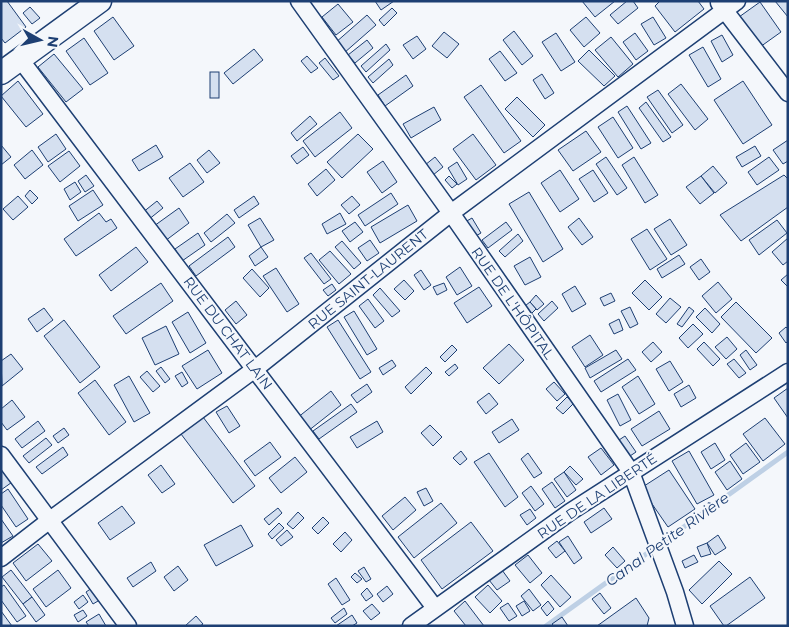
<svg xmlns="http://www.w3.org/2000/svg" width="789" height="627" font-family="Montserrat,sans-serif">
<rect width="100%" height="100%" fill="#f4f7fb"/>
<g fill="none" stroke-linecap="round" stroke-linejoin="round">
<path stroke="#bed0e5" stroke-width="5" d="M546 626 788 452"/>
</g>
<g fill="#d5e0f0" stroke="#1d3f73">
<path d="M1 1H7L26 27 5 43 1 38Z"/>
<path d="M375 1H394L381 10Z"/>
<path d="M582 1H615L595 17Z"/>
<path d="M627 1H633L638 8 618 24 610 15Z"/>
<path d="M660 1H698L704 9 675 32 655 6Z"/>
<path d="M775 1H788V17Z"/>
<path d="M760 2 781 32 760 47 739 17Z"/>
<path d="M338 4 353 22 336 35 322 17Z"/>
<path d="M30 7 40 18 32 24 23 13Z"/>
<path d="M392 8 397 13 384 26 379 20Z"/>
<path d="M367 15 376 25 344 53 335 43Z"/>
<path d="M113 17 134 46 114 60 94 31Z"/>
<path d="M586 17 600 33 584 47 570 30Z"/>
<path d="M653 17 666 38 654 45 641 24Z"/>
<path d="M514 31 533 56 522 65 503 40Z"/>
<path d="M444 32 459 44 447 58 432 46Z"/>
<path d="M556 33 575 62 561 71 542 42Z"/>
<path d="M635 33 648 51 636 60 623 42Z"/>
<path d="M722 35 733 55 722 62 711 41Z"/>
<path d="M417 36 426 49 413 59 403 45Z"/>
<path d="M611 37 633 64 618 77 595 50Z"/>
<path d="M84 38 108 73 90 85 66 51Z"/>
<path d="M367 40 373 48 355 63 348 55Z"/>
<path d="M386 44 390 50 366 72 361 66Z"/>
<path d="M703 47 721 79 708 87 689 55Z"/>
<path d="M254 49 263 60 233 84 224 73Z"/>
<path d="M589 50 615 76 604 86 578 61Z"/>
<path d="M500 51 517 73 505 81 489 59Z"/>
<path d="M54 54 83 89 66 102 38 67Z"/>
<path d="M307 56 318 68 311 73 301 61Z"/>
<path d="M325 58 339 76 333 80 319 63Z"/>
<path d="M389 59 393 65 373 83 368 77Z"/>
<rect x="210" y="72" width="9" height="26"/>
<path d="M542 74 554 93 545 99 533 80Z"/>
<path d="M406 75 413 86 385 106 378 95Z"/>
<path d="M18 81 43 114 26 127 1 96Z"/>
<path d="M743 81 772 125 743 144 714 100Z"/>
<path d="M681 84 708 119 695 130 668 94Z"/>
<path d="M481 85 521 141 504 153 464 97Z"/>
<path d="M658 90 683 125 672 133 647 97Z"/>
<path d="M517 97 545 125 533 137 505 109Z"/>
<path d="M646 102 671 137 663 142 639 108Z"/>
<path d="M627 106 651 143 641 149 618 112Z"/>
<path d="M434 107 441 120 411 138 403 124Z"/>
<path d="M340 112 352 128 315 157 303 141Z"/>
<path d="M310 116 317 124 297 141 291 133Z"/>
<path d="M613 117 633 148 618 158 598 127Z"/>
<path d="M586 131 601 152 573 171 558 150Z"/>
<path d="M56 134 66 149 48 162 38 147Z"/>
<path d="M358 134 373 149 342 178 327 162Z"/>
<path d="M473 134 496 165 476 180 453 149Z"/>
<path d="M788 140V161L783 164 773 150Z"/>
<path d="M1 145 11 157 1 165Z"/>
<path d="M156 145 163 157 139 171 132 160Z"/>
<path d="M755 146 761 156 742 167 736 157Z"/>
<path d="M303 147 309 155 297 164 291 156Z"/>
<path d="M32 150 43 165 25 179 14 165Z"/>
<path d="M209 150 220 163 207 173 197 160Z"/>
<path d="M69 151 80 166 60 182 48 166Z"/>
<path d="M435 157 443 167 433 175 425 165Z"/>
<path d="M606 157 627 188 617 195 596 164Z"/>
<path d="M634 157 658 195 645 203 622 165Z"/>
<path d="M769 157 779 170 757 185 748 172Z"/>
<path d="M383 161 397 182 382 193 367 172Z"/>
<path d="M457 162 467 179 458 185 448 168Z"/>
<path d="M190 163 204 182 183 197 169 178Z"/>
<path d="M713 166 727 183 715 193 701 176Z"/>
<path d="M326 169 335 180 317 196 308 184Z"/>
<path d="M560 170 579 199 560 212 541 183Z"/>
<path d="M593 170 608 193 594 202 579 179Z"/>
<path d="M86 175 94 186 85 192 78 181Z"/>
<path d="M784 175 788 179V207L741 241 720 215Z"/>
<path d="M449 176 457 184 452 188 445 180Z"/>
<path d="M701 176 714 193 700 204 686 187Z"/>
<path d="M75 182 81 192 70 200 64 189Z"/>
<path d="M30 190 38 198 32 204 25 196Z"/>
<path d="M93 190 103 205 78 221 69 206Z"/>
<path d="M529 192 563 249 543 262 509 204Z"/>
<path d="M391 193 398 204 365 226 358 215Z"/>
<path d="M18 196 28 207 13 220 3 209Z"/>
<path d="M254 196 259 204 239 218 234 210Z"/>
<path d="M352 196 360 205 349 214 341 205Z"/>
<path d="M157 201 163 208 148 220 142 213Z"/>
<path d="M408 205 417 221 380 243 371 227Z"/>
<path d="M179 208 189 223 165 241 154 226Z"/>
<path d="M99 213 106 222 111 219 117 228 76 256 64 239Z"/>
<path d="M340 213 346 224 327 234 322 224Z"/>
<path d="M227 214 235 223 211 242 204 233Z"/>
<path d="M260 218 274 240 261 247 248 225Z"/>
<path d="M472 218 481 233 474 237 465 222Z"/>
<path d="M579 218 593 237 582 245 568 227Z"/>
<path d="M670 219 687 245 671 255 654 229Z"/>
<path d="M777 220 787 233 759 255 749 240Z"/>
<path d="M355 222 363 232 350 242 342 231Z"/>
<path d="M506 222 512 230 488 248 482 240Z"/>
<path d="M647 229 667 259 650 270 631 239Z"/>
<path d="M198 233 205 245 182 261 175 249Z"/>
<path d="M518 234 523 241 505 257 499 251Z"/>
<path d="M228 237 235 247 196 276 189 266Z"/>
<path d="M788 238V261L783 265 772 252Z"/>
<path d="M370 240 379 253 367 261 358 248Z"/>
<path d="M342 241 361 263 354 269 335 247Z"/>
<path d="M136 247 148 262 111 291 99 275Z"/>
<path d="M261 247 268 257 255 266 249 256Z"/>
<path d="M330 251 351 274 339 284 319 260Z"/>
<path d="M311 253 331 279 324 284 304 258Z"/>
<path d="M679 255 685 264 662 278 657 269Z"/>
<path d="M530 257 541 277 525 285 514 266Z"/>
<path d="M701 259 710 272 699 280 690 267Z"/>
<path d="M460 267 472 286 457 295 446 277Z"/>
<path d="M276 268 299 304 287 312 263 276Z"/>
<path d="M252 269 269 288 260 297 243 278Z"/>
<path d="M421 270 431 285 424 290 414 275Z"/>
<path d="M788 274V287L781 280Z"/>
<path d="M404 280 414 291 405 300 394 289Z"/>
<path d="M645 280 662 297 649 310 632 293Z"/>
<path d="M718 282 732 299 716 313 702 296Z"/>
<path d="M161 283 173 301 126 334 113 316Z"/>
<path d="M444 283 447 290 437 295 433 287Z"/>
<path d="M332 284 336 290 328 296 323 290Z"/>
<path d="M575 286 586 304 572 312 562 294Z"/>
<path d="M479 287 492 306 467 323 454 303Z"/>
<path d="M380 288 400 311 392 317 373 295Z"/>
<path d="M611 293 615 301 604 306 600 298Z"/>
<path d="M536 295 544 304 537 310 530 302Z"/>
<path d="M670 298 681 307 666 323 656 314Z"/>
<path d="M368 299 384 321 375 328 359 306Z"/>
<path d="M236 301 247 315 236 324 225 310Z"/>
<path d="M552 301 558 308 544 321 538 314Z"/>
<path d="M530 302 536 309 528 317 521 309Z"/>
<path d="M736 302 772 338 756 353 721 317Z"/>
<path d="M630 307 638 324 630 328 621 311Z"/>
<path d="M689 307 694 311 682 327 677 324Z"/>
<path d="M44 308 53 320 37 332 28 319Z"/>
<path d="M705 308 720 324 712 333 696 317Z"/>
<path d="M354 311 377 349 367 355 344 317Z"/>
<path d="M188 312 206 343 190 353 172 322Z"/>
<path d="M619 319 623 330 614 334 609 324Z"/>
<path d="M64 320 100 367 80 383 44 336Z"/>
<path d="M338 320 371 372 360 379 327 327Z"/>
<path d="M693 324 703 334 688 348 679 338Z"/>
<path d="M166 326 179 354 155 365 142 338Z"/>
<path d="M786 327 788 329V341L786 343 779 333Z"/>
<path d="M590 335 603 355 585 367 572 347Z"/>
<path d="M727 337 737 349 726 359 715 347Z"/>
<path d="M653 342 662 352 651 362 642 352Z"/>
<path d="M704 342 720 359 713 366 697 349Z"/>
<path d="M509 344 524 360 499 384 483 368Z"/>
<path d="M452 345 457 350 445 362 440 357Z"/>
<path d="M208 350 222 373 197 389 182 366Z"/>
<path d="M616 350 622 359 590 378 585 368Z"/>
<path d="M746 350 757 365 750 370 740 355Z"/>
<path d="M11 354 23 369 2 386 1 361Z"/>
<path d="M628 359 636 370 601 392 594 381Z"/>
<path d="M734 359 746 373 739 378 727 364Z"/>
<path d="M392 360 396 366 383 375 379 368Z"/>
<path d="M670 361 683 382 669 391 656 369Z"/>
<path d="M455 364 458 368 449 376 445 372Z"/>
<path d="M161 367 170 379 165 383 156 371Z"/>
<path d="M426 367 432 373 411 394 405 387Z"/>
<path d="M147 371 160 386 153 392 140 377Z"/>
<path d="M182 372 188 383 182 387 175 376Z"/>
<path d="M129 376 150 413 134 422 114 385Z"/>
<path d="M638 376 655 404 639 414 622 387Z"/>
<path d="M95 380 126 422 109 435 78 393Z"/>
<path d="M554 382 565 394 557 401 546 389Z"/>
<path d="M367 384 372 392 357 403 351 395Z"/>
<path d="M689 385 696 398 681 407 674 394Z"/>
<path d="M788 388V418L774 398Z"/>
<path d="M331 391 341 405 308 431 297 418Z"/>
<path d="M489 393 498 404 486 414 477 402Z"/>
<path d="M618 394 631 420 620 426 607 400Z"/>
<path d="M567 397 574 403 563 414 556 408Z"/>
<path d="M12 400 25 417 7 430 1 422V409Z"/>
<path d="M351 404 357 412 319 439 313 431Z"/>
<path d="M227 406 240 426 229 433 216 412Z"/>
<path d="M659 411 670 429 642 446 631 429Z"/>
<path d="M203 417 255 486 233 503 181 434Z"/>
<path d="M765 418 785 444 763 461 743 434Z"/>
<path d="M512 419 519 430 499 443 492 432Z"/>
<path d="M38 421 45 431 22 448 15 439Z"/>
<path d="M377 421 383 432 357 448 350 437Z"/>
<path d="M430 425 442 437 433 446 421 433Z"/>
<path d="M64 428 69 435 58 443 53 436Z"/>
<path d="M625 436 636 452 627 458 616 442Z"/>
<path d="M46 438 52 445 29 463 23 456Z"/>
<path d="M270 442 281 457 255 476 244 461Z"/>
<path d="M715 443 725 460 711 469 701 452Z"/>
<path d="M746 443 760 462 743 474 730 455Z"/>
<path d="M63 447 68 455 42 474 36 467Z"/>
<path d="M601 448 614 465 601 475 588 457Z"/>
<path d="M461 451 467 459 460 465 453 458Z"/>
<path d="M689 451 714 495 697 504 672 461Z"/>
<path d="M489 453 518 497 505 507 474 462Z"/>
<path d="M528 453 542 473 534 478 521 459Z"/>
<path d="M295 457 307 472 281 493 269 478Z"/>
<path d="M730 461 742 479 727 490 715 472Z"/>
<path d="M1 462 15 480 1 490Z"/>
<path d="M161 465 175 484 162 493 148 475Z"/>
<path d="M570 466 583 479 576 485 564 472Z"/>
<path d="M669 470 695 509 668 527 641 488Z"/>
<path d="M564 472 576 490 567 497 554 479Z"/>
<path d="M552 482 565 501 555 508 542 489Z"/>
<path d="M531 486 544 504 535 511 522 493Z"/>
<path d="M426 488 433 501 424 506 417 492Z"/>
<path d="M8 489 28 519 16 527 1 505V494Z"/>
<path d="M405 497 416 510 393 530 382 516Z"/>
<path d="M441 503 457 523 414 558 398 537Z"/>
<path d="M122 506 135 523 110 540 98 523Z"/>
<path d="M278 508 282 513 269 525 264 519Z"/>
<path d="M604 508 612 519 591 533 584 522Z"/>
<path d="M530 509 536 518 527 525 520 515Z"/>
<path d="M298 512 304 518 293 529 287 524Z"/>
<path d="M323 517 329 523 318 534 312 528Z"/>
<path d="M1 519 13 536 1 543Z"/>
<path d="M471 522 493 551 442 589 421 560Z"/>
<path d="M279 523 284 528 272 539 268 534Z"/>
<path d="M241 525 253 546 216 566 204 545Z"/>
<path d="M287 530 293 537 281 546 276 540Z"/>
<path d="M345 532 352 540 341 552 333 544Z"/>
<path d="M718 535 726 548 715 555 707 543Z"/>
<path d="M568 536 582 558 574 564 559 542Z"/>
<path d="M557 541 565 551 556 558 548 548Z"/>
<path d="M707 543 711 554 701 557 697 547Z"/>
<path d="M38 544 52 561 26 581 13 563Z"/>
<path d="M613 547 625 561 617 568 605 555Z"/>
<path d="M528 555 542 573 530 583 515 565Z"/>
<path d="M694 555 698 562 685 568 682 561Z"/>
<path d="M719 561 732 574 702 604 689 590Z"/>
<path d="M151 562 156 571 133 587 127 578Z"/>
<path d="M178 566 188 580 174 591 164 577Z"/>
<path d="M364 567 371 579 366 582 358 571Z"/>
<path d="M11 570 32 597 23 604 2 577Z"/>
<path d="M58 570 71 588 46 607 33 589Z"/>
<path d="M502 570 510 581 497 590 489 580Z"/>
<path d="M355 573 362 579 357 583 351 577Z"/>
<path d="M551 575 571 597 560 607 541 585Z"/>
<path d="M750 577 765 598 726 626H724L710 606Z"/>
<path d="M336 578 350 600 342 605 328 584Z"/>
<path d="M4 585 26 616 17 622 1 600V587Z"/>
<path d="M488 585 502 601 490 613 475 597Z"/>
<path d="M95 586 103 598 93 604 86 592Z"/>
<path d="M387 586 393 594 383 602 377 594Z"/>
<path d="M367 588 373 596 366 601 361 594Z"/>
<path d="M529 589 541 605 533 611 521 596Z"/>
<path d="M600 593 611 608 604 614 592 599Z"/>
<path d="M83 595 88 602 79 609 74 602Z"/>
<path d="M32 597 45 615 36 622 23 604Z"/>
<path d="M636 598 649 618 647 626H597Z"/>
<path d="M465 601 484 626H466L454 611Z"/>
<path d="M524 601 530 611 522 616 516 606Z"/>
<path d="M548 601 554 609 547 616 541 608Z"/>
<path d="M508 603 517 616 509 621 500 608Z"/>
<path d="M372 604 380 613 371 620 363 611Z"/>
<path d="M344 608 347 614 335 623 331 618Z"/>
<path d="M83 610 87 616 78 622 74 615Z"/>
<path d="M1 611 12 626H1Z"/>
<path d="M99 614 106 626H89L86 622Z"/>
<path d="M352 615 357 623 352 626H336Z"/>
<path d="M196 616 203 624 200 626H185Z"/>
<path d="M562 617 568 626H554L552 624Z"/>
</g>
<g fill="none" stroke-linecap="round" stroke-linejoin="round">
<defs>
<g id="street">
<path d="M299 1 451 213 631 472 675 592 685 626"/>
<path d="M719 3 788 93"/>
<path d="M20 59 435 608"/>
<path d="M1 455 128 626"/>
<path d="M1 558 50 520 255 369 451 213 737 1"/>
<path d="M411 626 570 512 788 372"/>
</g>
<path id="secondary" d="M1 73 100 1"/>
</defs>
<use href="#street" stroke="#1d3f73" stroke-width="19"/>
<use href="#secondary" stroke="#1d3f73" stroke-width="25"/>
<use href="#street" stroke="#f4f7fb" stroke-width="16"/>
<use href="#secondary" stroke="#f4f7fb" stroke-width="22"/>
</g>
<g text-anchor="middle" dominant-baseline="central" stroke-width="4" stroke-linejoin="round" paint-order="stroke">
<g font-size="14" fill="#1d3f73" stroke="#f4f7fb">
<text transform="translate(368 279) rotate(-39)">RUE SAINT-LAURENT</text>
<text transform="translate(513 303) rotate(55)">RUE DE L'HÔPITAL</text>
<text transform="translate(228 333) rotate(53)">RUE DU CHAT LAIN</text>
<text transform="translate(597 496) rotate(-34)">RUE DE LA LIBERTÉ</text>
</g>
<g font-size="15" font-style="italic" fill="#1d3f73" stroke="#f4f7fb">
<text transform="translate(667 539) rotate(-36)">Canal Petite Rivière</text>
</g>
</g>
<rect width="789" height="627" fill="none" stroke="#1d3f73" stroke-width="5"/>
<g transform="translate(40 40) rotate(98)" stroke="#f4f7fb" stroke-width="4" paint-order="stroke">
<path d="M0-4L9 19L0 12L-9 19Z" fill="#1d3f73"/>
<text y="-8" font-size="14" font-weight="bold" text-anchor="middle" fill="#1d3f73">N</text>
</g>
</svg>
